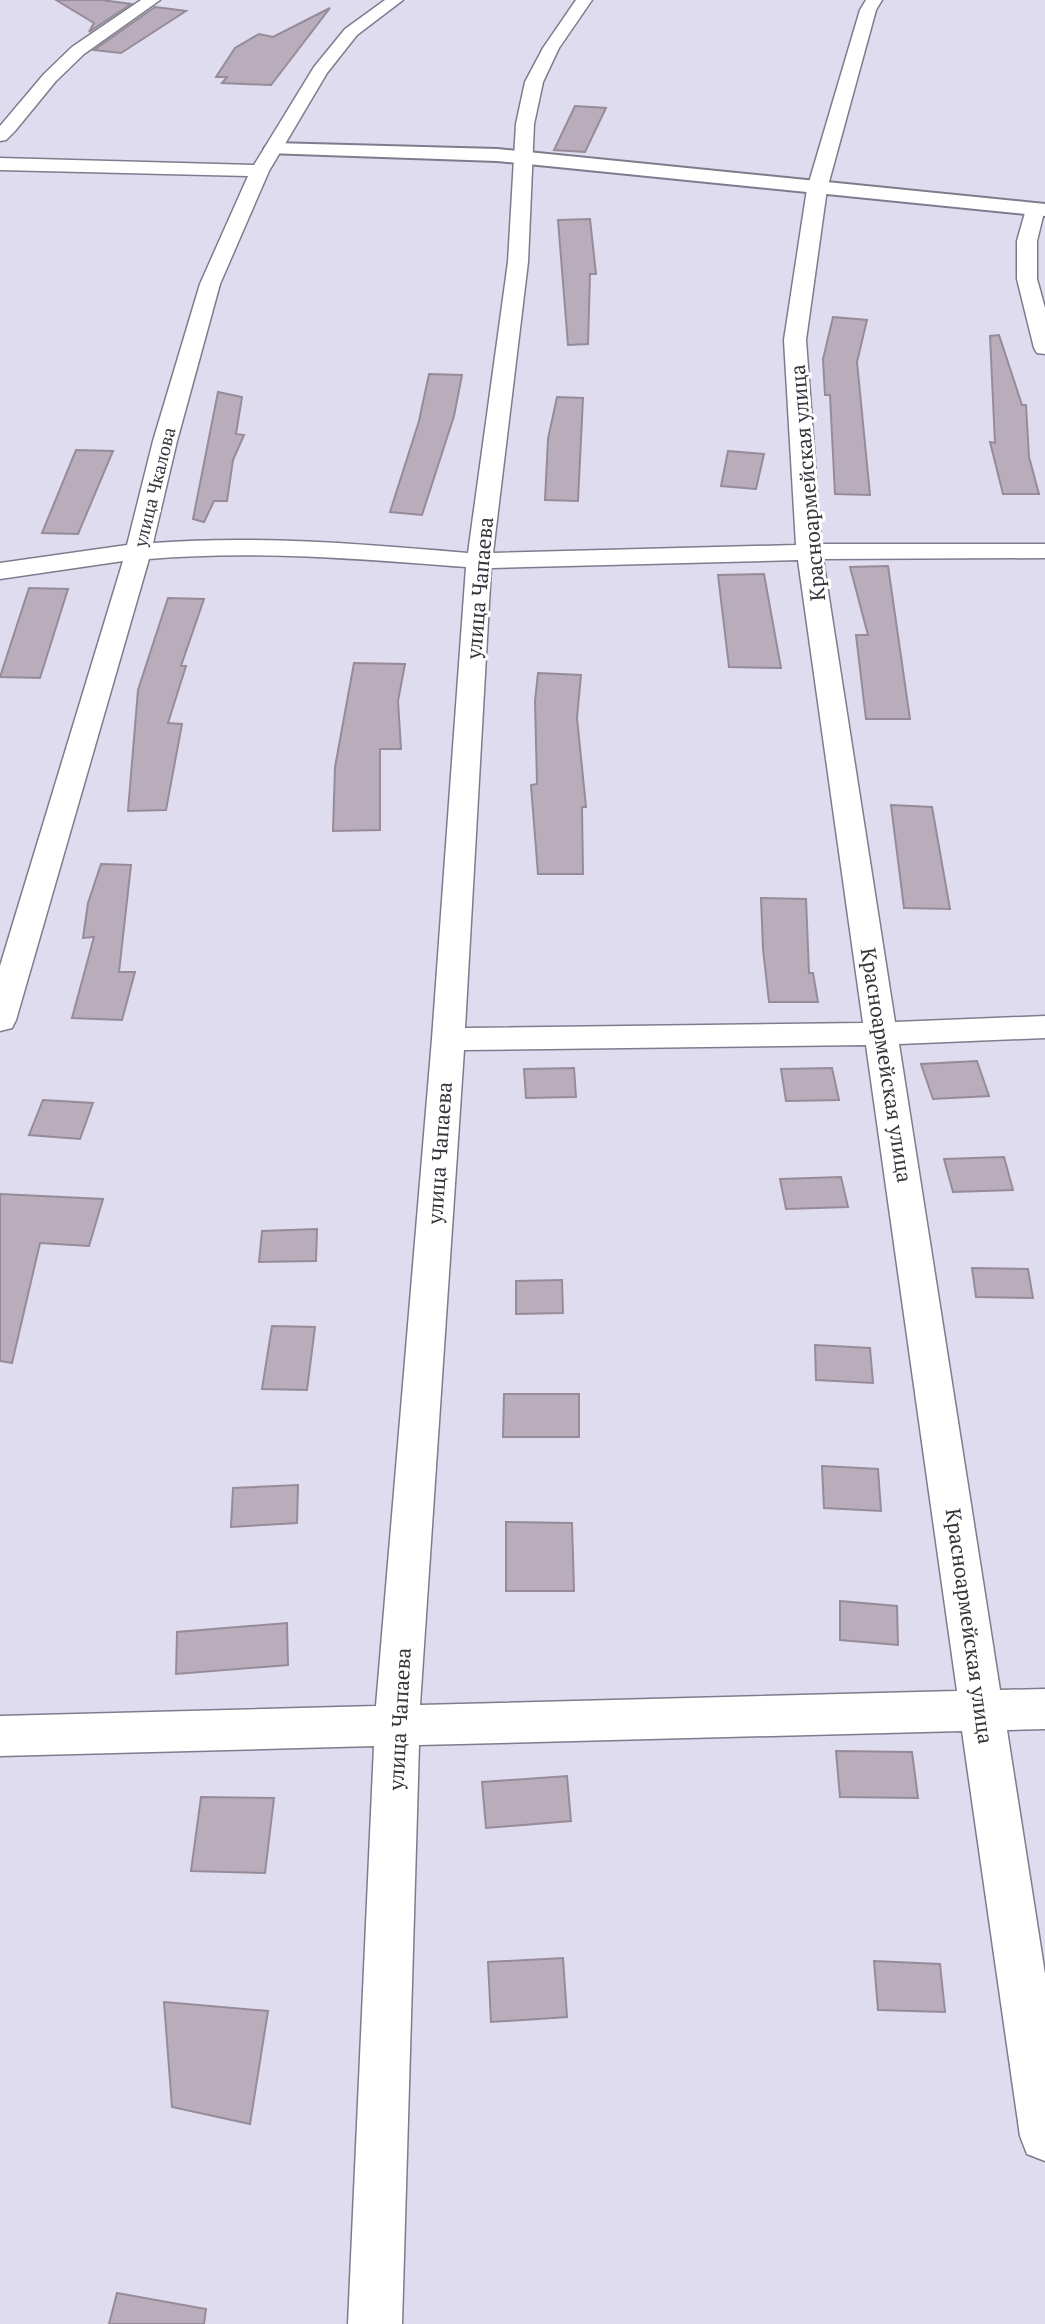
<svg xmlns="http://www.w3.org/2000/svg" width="1045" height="2324" font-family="'PT Serif',serif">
<rect width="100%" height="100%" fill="#dedcee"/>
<g fill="#b9adbb" stroke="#978b99" stroke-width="2">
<path d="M56 0H102L131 4 89 32 94 23Z"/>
<path d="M155 7 186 11 121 53 94 50Z"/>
<path d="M330 8 271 85 222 83 227 77H216L235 48 259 34 273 37Z"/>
<path d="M575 106 606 108 585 152 554 150Z"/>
<path d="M590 219 596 274H590L588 344 568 345 558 220Z"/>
<path d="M833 317 867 320 857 362 870 495 835 494 830 395H825L823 359Z"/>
<path d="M999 335 1022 405H1026L1029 457 1039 494H1003L990 442 995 443 990 336Z"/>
<path d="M429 374 462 375 454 416 422 515 390 512 419 421Z"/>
<path d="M218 392 242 397 236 434 244 435 233 460 227 501H214L204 522 193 519Z"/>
<path d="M557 397 583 398 578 501 545 500 548 439Z"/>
<path d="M76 450 113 451 78 534 42 533Z"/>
<path d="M728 451 764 454 756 489 721 486Z"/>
<path d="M888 566 910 719H866L856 635H868L850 567Z"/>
<path d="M764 574 781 668 729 667 718 575Z"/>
<path d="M29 588 68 589 40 678 0 677Z"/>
<path d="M168 598 204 599 181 666H186L168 723 182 724 166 810 128 811 138 690Z"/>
<path d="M354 663 405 664 398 701 401 749H380V830L333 831 335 767Z"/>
<path d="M538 673 581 675 577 718 586 807H582L583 874H538L531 785 537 784 535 701Z"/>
<path d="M891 805 932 807 950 909 904 908Z"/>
<path d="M101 864 131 865 119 972H135L122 1020 72 1018 94 937 83 938 88 903Z"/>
<path d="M761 898 806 899 809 973H813L818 1002H769L763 949Z"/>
<path d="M977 1061 989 1096 933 1099 921 1064Z"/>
<path d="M574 1068 576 1097 526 1098 524 1069Z"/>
<path d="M832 1068 839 1100 786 1101 781 1069Z"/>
<path d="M43 1100 93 1103 80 1139 29 1135Z"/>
<path d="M1004 1157 1013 1190 953 1192 944 1159Z"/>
<path d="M841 1177 848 1207 786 1209 780 1179Z"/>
<path d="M0 1194 103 1199 89 1246 40 1243 12 1363 0 1361Z"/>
<path d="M317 1229 316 1261 259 1262 262 1231Z"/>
<path d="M972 1268 1028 1269 1033 1298 976 1297Z"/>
<path d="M562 1280 563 1313 516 1314V1281Z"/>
<path d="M272 1326 315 1327 307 1390 262 1389Z"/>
<path d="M815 1345 870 1348 873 1383 816 1380Z"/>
<path d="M504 1394H579V1437H503Z"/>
<path d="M822 1466 878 1469 881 1511 824 1508Z"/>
<path d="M298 1485 297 1523 231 1527 233 1488Z"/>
<path d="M506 1522 572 1523 574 1591H506Z"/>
<path d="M840 1601 897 1606 898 1645 840 1640Z"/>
<path d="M287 1623 288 1665 176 1674 177 1632Z"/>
<path d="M836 1751 912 1752 918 1798 840 1797Z"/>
<path d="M567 1776 571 1821 486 1828 482 1782Z"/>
<path d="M201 1797 274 1798 265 1873 191 1871Z"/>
<path d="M563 1958 567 2017 491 2022 488 1962Z"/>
<path d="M874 1961 940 1964 945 2012 878 2010Z"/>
<path d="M164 2002 268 2011 250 2124 172 2107Z"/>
<path d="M117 2293 206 2309 204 2324H109Z"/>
</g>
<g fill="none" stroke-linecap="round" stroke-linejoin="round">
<defs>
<g id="minor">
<path d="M141 0H160L84 54 56 81 15 131 6 140 0 141V126L44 74 72 47Z"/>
<path d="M385 0H403L357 35 327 73 269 171 220 284 177 441 153 543C258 535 362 544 468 553L508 262 516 124 525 82 543 48 576 0H592L559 48 543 82 534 124 528 262 493 553 796 545 784 340 807 189 860 10 866 0H882L876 10 827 189 806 340 821 544H1045V558L823 559 895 1022 1045 1016V1038L899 1044 1000 1690 1045 1689V1729L1007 1730 1045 1974V2161L1027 2154 1020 2136 962 1731 419 1745 402 2324H348L374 1746 0 1756V1716L376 1706 432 1039 466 567C360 559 255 550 149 559L16 1020 12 1028 0 1031V966L123 561 0 579V563L127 545 153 441 200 284 248 176 0 170V158L254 165 314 67 345 29ZM798 560 863 1023 465 1028 491 568ZM866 1045 957 1691 420 1705 464 1050Z"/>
<path d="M1036 203 1045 208 1037 241V279L1045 308V354L1037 353 1034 348 1017 279V241L1026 209Z"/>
</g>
<path id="tertiary" d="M274 143 497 149 1045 204V216L497 161 267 153 264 149 267 145Z"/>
</defs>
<use href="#minor" stroke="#7e7c8c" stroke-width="3"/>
<use href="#tertiary" stroke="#7e7c8c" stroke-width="4"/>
<use href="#minor" fill="#fff" fill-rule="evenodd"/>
<use href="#tertiary" fill="#fff" fill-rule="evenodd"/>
</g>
<g text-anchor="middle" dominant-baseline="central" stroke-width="6" stroke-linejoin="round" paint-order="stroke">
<g font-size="18" fill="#36353c" stroke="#fff">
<text transform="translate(154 487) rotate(-76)">улица Чкалова</text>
</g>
<g font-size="21" fill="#36353c" stroke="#fff">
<text transform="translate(807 483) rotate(-95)">Красноармейская улица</text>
<text transform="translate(479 588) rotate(-85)">улица Чапаева</text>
<text transform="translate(887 1065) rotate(81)">Красноармейская улица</text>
<text transform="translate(439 1153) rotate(-86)">улица Чапаева</text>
<text transform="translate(970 1626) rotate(82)">Красноармейская улица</text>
<text transform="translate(399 1719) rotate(-87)">улица Чапаева</text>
</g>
</g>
</svg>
